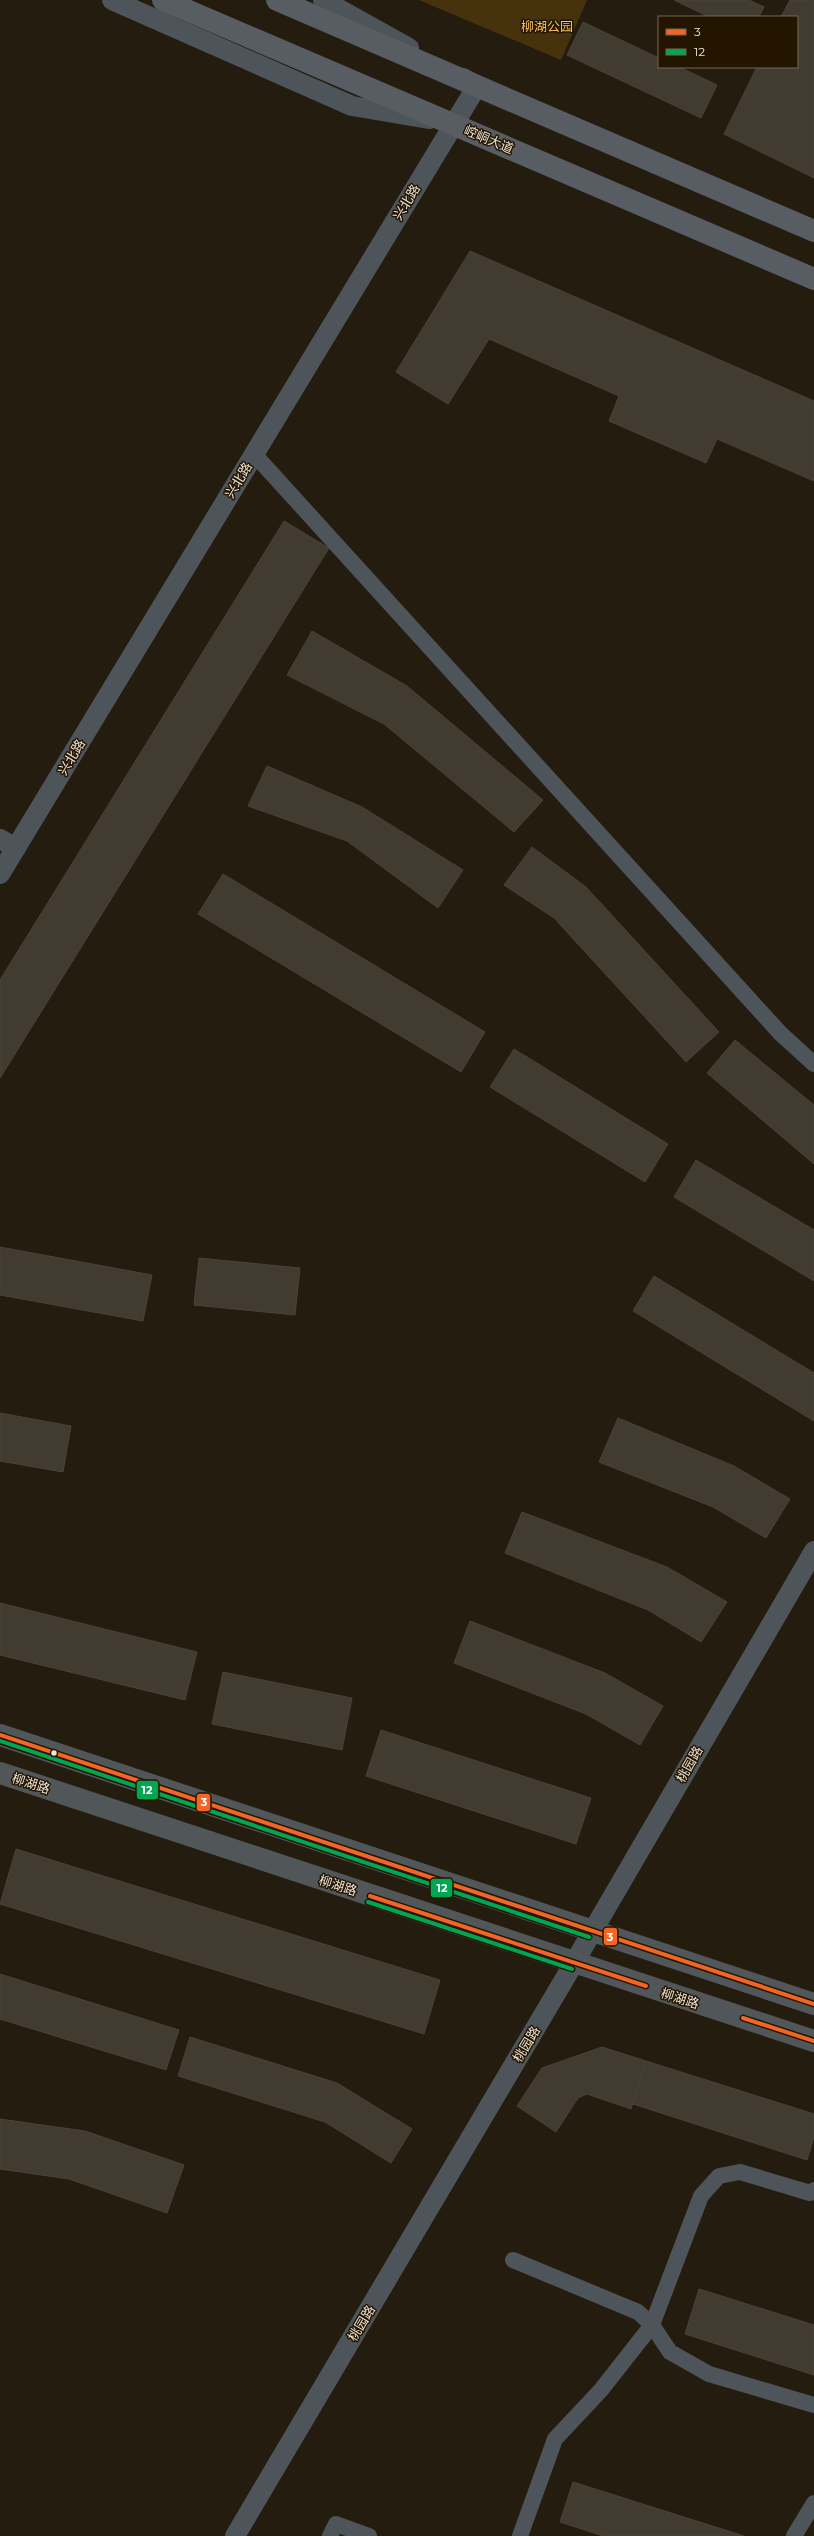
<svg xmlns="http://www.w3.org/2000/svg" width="814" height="2536" font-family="Montserrat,'Noto Sans SC',sans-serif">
<rect width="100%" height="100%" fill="#241c0e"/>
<path fill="#47320e" d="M419 0H587L561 60Z"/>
<g fill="#423c30" stroke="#4a4338">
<path d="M674 0H749L764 7 759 17H709Z"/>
<path d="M790 0H814V178L724 134 757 67H797V17H781Z"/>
<path d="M583 22 659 58V67H679L717 85 701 118 567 55Z"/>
<path d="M470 251 814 401V481L717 439 706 463 609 421 619 396 489 339 448 404 396 372Z"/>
<path d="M284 521 329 548 0 1078V980Z"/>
<path d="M312 631 407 686 543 800 514 832 384 724 287 675Z"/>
<path d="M267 766 362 807 463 870 438 908 347 841 248 806Z"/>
<path d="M532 847 586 887 719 1032 686 1062 554 918 504 885Z"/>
<path d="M223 874 485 1032 461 1072 198 914Z"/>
<path d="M735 1040 814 1105V1164L707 1073Z"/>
<path d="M514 1049 668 1144 645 1182 490 1087Z"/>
<path d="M696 1160 814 1230V1281L674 1197Z"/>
<path d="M0 1247 152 1275 143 1321 0 1295Z"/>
<path d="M199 1258 300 1268 295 1315 194 1305Z"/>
<path d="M654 1276 814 1373V1421L633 1311Z"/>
<path d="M0 1413 71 1426 63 1472 0 1461Z"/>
<path d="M618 1418 734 1466 790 1499 766 1538 713 1507 599 1462Z"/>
<path d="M522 1512 667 1567 727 1602 701 1642 648 1610 505 1553Z"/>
<path d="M0 1603 197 1652 185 1700 0 1655Z"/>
<path d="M470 1621 605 1673 663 1706 640 1745 586 1714 454 1663Z"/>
<path d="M223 1672 352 1698 342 1750 212 1724Z"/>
<path d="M381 1730 591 1798 576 1844 366 1776Z"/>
<path d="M16 1849 440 1980 424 2034 0 1904Z"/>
<path d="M0 1974 179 2030 166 2070 0 2019Z"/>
<path d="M190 2037 337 2083 412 2129 391 2163 325 2122 178 2076Z"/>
<path d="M602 2047 646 2061 631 2109 587 2094 578 2098 556 2132 517 2106 542 2068Z"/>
<path d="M646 2061 814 2114V2137L807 2160 633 2104Z"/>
<path d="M0 2119 85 2131 184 2165 167 2213 69 2179 0 2169Z"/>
<path d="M699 2289 814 2325V2375L685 2334Z"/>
<path d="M573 2482 744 2536H603L560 2522Z"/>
</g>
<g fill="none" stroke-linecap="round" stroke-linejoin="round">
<g stroke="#4e555a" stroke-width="16">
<path d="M254 454 780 1033 814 1064"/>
<path d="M814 2190 810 2193 740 2172 719 2176 701 2196 652 2325 670 2352 709 2374 814 2405"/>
<path d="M513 2260 638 2312 652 2325 601 2390 555 2439 520 2536"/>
<path d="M330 2536 336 2524 369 2536"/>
<path d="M794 2536 814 2503"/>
</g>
<g stroke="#4e555a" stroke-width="20">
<path d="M112 0 352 106 429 119"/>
<path d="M323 0 409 48"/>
<path d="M0 839 16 848"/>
<path d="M0 874 477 86 463 78"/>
<path d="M235 2536 574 1963 814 1551"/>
</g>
<g stroke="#515759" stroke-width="22">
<path d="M0 1735 814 2004"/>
<path d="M0 1773 814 2041"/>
</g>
<g stroke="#575d62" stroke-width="22">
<path d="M163 0 814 279"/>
<path d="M277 0 814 231"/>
</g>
<defs>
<g id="bus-1">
<path d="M0 1735 814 2004"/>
<path d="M370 1896 646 1986"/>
<path d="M743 2018 814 2041"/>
</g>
<g id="bus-2">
<path d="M0 1741 589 1937"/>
<path d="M368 1902 572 1969"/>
</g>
</defs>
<use href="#bus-1" stroke="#231500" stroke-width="7"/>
<use href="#bus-2" stroke="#231500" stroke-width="7"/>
<use href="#bus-1" stroke="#f26522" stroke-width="4"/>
<use href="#bus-2" stroke="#00a651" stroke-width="4"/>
</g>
<circle fill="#efe6d7" stroke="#231500" stroke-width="1.5" cx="54" cy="1753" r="3.5"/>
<g text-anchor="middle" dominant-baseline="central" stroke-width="3" stroke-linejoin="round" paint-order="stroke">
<g font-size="13" fill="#f9bf5b" stroke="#231500">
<text x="547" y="26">柳湖公园</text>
</g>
<g font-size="13" fill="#efe6d7" stroke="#231500">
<text transform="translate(489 139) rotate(23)">崆峒大道</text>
<text transform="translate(406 202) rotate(-59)">兴北路</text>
<text transform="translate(238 480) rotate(-59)">兴北路</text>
<text transform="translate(71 757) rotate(-59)">兴北路</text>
<text transform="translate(689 1764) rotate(-60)">桃园路</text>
<text transform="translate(31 1783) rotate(18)">柳湖路</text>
<text transform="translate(338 1885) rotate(18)">柳湖路</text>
<text transform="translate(680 1998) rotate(18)">柳湖路</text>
<text transform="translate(526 2044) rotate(-59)">桃园路</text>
<text transform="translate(361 2323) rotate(-59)">桃园路</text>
</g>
</g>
<g stroke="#231500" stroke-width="1.5">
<rect x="136" y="1780" width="23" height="20" rx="4" fill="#00a651"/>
<rect x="196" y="1793" width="15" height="19" rx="4" fill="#f26522"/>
<rect x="430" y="1878" width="23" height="20" rx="4" fill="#00a651"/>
<rect x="603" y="1927" width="15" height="19" rx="4" fill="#f26522"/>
</g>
<g font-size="11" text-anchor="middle" font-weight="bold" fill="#fff">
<text x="147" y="1794">12</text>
<text x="204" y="1806">3</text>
<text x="442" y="1892">12</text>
<text x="610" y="1941">3</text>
</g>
<rect x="658" y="16" width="140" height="52" fill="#231500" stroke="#756956"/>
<rect x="666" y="29" width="20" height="6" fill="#f26522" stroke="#756956"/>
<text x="694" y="36" font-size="12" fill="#efe6d7">3</text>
<rect x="666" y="49" width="20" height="6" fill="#00a651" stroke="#756956"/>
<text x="694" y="56" font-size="12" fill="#efe6d7">12</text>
</svg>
